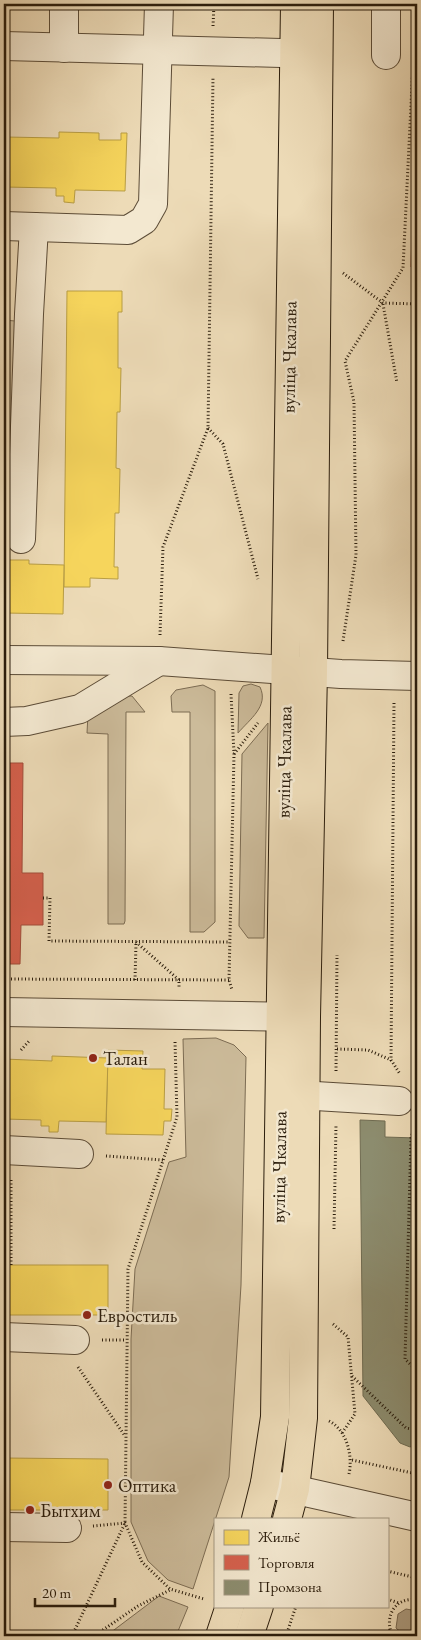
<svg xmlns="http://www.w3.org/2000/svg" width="421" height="1640" font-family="'EB Garamond',serif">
<rect width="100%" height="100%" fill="#eddbb7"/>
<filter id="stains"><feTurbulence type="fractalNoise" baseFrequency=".004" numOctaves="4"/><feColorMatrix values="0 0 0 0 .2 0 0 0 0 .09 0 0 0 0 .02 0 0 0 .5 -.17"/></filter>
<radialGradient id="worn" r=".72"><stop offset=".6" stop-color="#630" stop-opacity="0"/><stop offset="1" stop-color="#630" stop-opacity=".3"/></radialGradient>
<g fill="#ccbb9a" stroke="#7c6c53">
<path d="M4 320 15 321 12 469 4 475Z"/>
<path d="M251 684 260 687C269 706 250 719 238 733L239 693 243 686Z"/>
<path d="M203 685 215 691V922L204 932H190V712H172L171 696 176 690Z"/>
<path d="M124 696H132L145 712H126L125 921 124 924H108V734L87 733 88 714Z"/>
<path d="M268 723 264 938H248L239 926 242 754Z"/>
<path d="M216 1038 234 1045 246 1057 241 1285 229 1477 193 1589 168 1580 148 1561 131 1522V1339L135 1269 169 1162 186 1157 183 1039Z"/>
<path d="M159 1596 188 1607 176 1636H106Z"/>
</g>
<path fill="#ab9a7d" stroke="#786850" d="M406 1609 417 1611V1635L405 1636 396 1628 398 1614Z"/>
<g fill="#f6d55c" stroke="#b99e44">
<path d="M4 129 5 137 59 138V132L99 133V140H121V133H127L125 191 75 190 74 203 64 202V196H56V188L4 187Z"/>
<path d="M67 291H122V312H118V368H121L120 412H117L116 468 120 469 119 513H115L114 567H118V579L90 578V587H64Z"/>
<path d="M417 354V605H412Z"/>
<path d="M4 560H29V564L64 565 63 614 4 613Z"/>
<path d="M108 1050 143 1051 142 1069H165L164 1109H172L171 1121H164L163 1135 106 1134Z"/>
<path d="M52 1056 108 1058 106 1122 59 1121 58 1132H49V1126H41V1120L4 1119V1059L52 1061Z"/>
<rect x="4" y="1265" width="104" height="50"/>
<path d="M4 1458 108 1459V1510H4Z"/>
</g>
<g fill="#d6604d" stroke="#a34c3a">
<path d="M414 155H417V267H411Z"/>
<path d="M4 763H23L22 873H43V925H21L20 964H4Z"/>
</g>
<path fill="#8c8c6e" stroke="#6f6b51" d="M360 1120 385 1121V1137L417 1138V1444L410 1447 400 1443 363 1396Z"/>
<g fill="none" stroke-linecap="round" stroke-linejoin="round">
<defs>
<g id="minor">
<path d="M4 46 318 54"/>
<path d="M64 48V4"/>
<path d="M386 55V4"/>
<path d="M4 226 128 230 144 220 153 204 159 4"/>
<path d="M21 539 29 314 34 227"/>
<path d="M4 660 159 661 341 674 417 676"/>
<path d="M4 722 27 721 80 709 159 661"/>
<path d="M4 1012 304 1017"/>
<path d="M282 1094 399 1101"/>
<path d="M4 1150 79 1154"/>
<path d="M4 1337 75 1340"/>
<path d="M265 1483 417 1517"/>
<path d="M4 1527 67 1528"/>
</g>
<g id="major">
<path d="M256 1519 265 1483 275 1417 295 4"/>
<path d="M287 1519 295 1489 303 1418 306 1017 313 671 319 4"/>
<path d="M220 1636 230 1606"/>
<path d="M249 1636 259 1606"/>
</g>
</defs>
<use href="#minor" stroke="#5c4c37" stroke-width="30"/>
<use href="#major" stroke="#2b1d0c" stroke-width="30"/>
<g stroke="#2b1d0c" stroke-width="3" stroke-dasharray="1 2.5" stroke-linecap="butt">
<path d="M213 26 214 4"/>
<path d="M412 94H417"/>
<path d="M343 273 383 303 417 304"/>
<path d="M383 304 397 383"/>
<path d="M208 428 223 444 258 579"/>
<path d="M160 635 163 547 208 428 213 77"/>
<path d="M343 641 356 555 354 402 345 361 403 268 413 64"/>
<path d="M231 694 234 754 229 980 232 990"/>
<path d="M394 703 391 1060 400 1074"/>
<path d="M234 754 258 723"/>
<path d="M43 898H50L49 941 229 942"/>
<path d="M136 942 179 980V989"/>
<path d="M4 979 229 980"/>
<path d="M135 980 136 943"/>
<path d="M337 1049 368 1050 391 1060"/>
<path d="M21 1050 30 1040"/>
<path d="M336 1071 337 955"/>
<path d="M415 1124 411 1138 405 1359 417 1371"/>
<path d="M106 1156 163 1160"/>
<path d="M334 1229 336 1125"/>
<path d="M11 1265V1178"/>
<path d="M333 1324 348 1337 355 1414 342 1433"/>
<path d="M102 1340H126"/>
<path d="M78 1367 125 1436"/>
<path d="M352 1376 406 1428 417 1430"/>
<path d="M329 1421C347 1430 353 1456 349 1474"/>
<path d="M352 1460 417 1474"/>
<path d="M93 1526 125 1523 142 1562 170 1589 204 1599"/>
<path d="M387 1571 417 1578"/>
<path d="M387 1599 399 1603"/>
<path d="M72 1636 125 1523 128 1269 177 1117 175 1041"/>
<path d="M94 1636 138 1606 170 1590"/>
<path d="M286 1636 296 1606"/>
<path d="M380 1636 390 1630"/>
<path d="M393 1636C383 1618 395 1596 417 1600"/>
</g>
<use href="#minor" stroke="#f3e8d0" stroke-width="28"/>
<use href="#major" stroke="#eddbb7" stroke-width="28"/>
</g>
<g fill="#8f2418" stroke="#f3e8d0" stroke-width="2">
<circle cx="93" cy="1058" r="5"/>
<circle cx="87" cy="1315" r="5"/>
<circle cx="108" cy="1485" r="5"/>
<circle cx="30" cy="1510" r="5"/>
</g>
<g text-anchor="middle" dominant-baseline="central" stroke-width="5" stroke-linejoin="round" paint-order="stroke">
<g font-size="19" fill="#2b1d0c" stroke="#f3e8d0">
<text transform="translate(289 357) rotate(-89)">вуліца Чкалава</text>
<text transform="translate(284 762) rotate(-89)">вуліца Чкалава</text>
<text transform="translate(279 1167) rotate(-89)">вуліца Чкалава</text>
</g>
<g font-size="19" fill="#2b1d0c" stroke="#f3e8d0" text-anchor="start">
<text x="103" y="1058">Талан</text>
<text x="97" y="1315">Евростиль</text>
<text x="118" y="1485">Оптика</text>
<text x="40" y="1510">Бытхим</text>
</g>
</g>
<rect width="421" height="1640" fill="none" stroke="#eddbb7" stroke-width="20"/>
<rect x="5" y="5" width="411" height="1630" fill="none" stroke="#2b1d0c" stroke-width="2.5"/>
<rect x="10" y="10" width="401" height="1620" fill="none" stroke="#2b1d0c"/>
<rect x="214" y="1518" width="175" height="90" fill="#f3e8d0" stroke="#a39782"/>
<rect x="224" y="1530" width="25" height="15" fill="#f6d55c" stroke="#a39782"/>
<text x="258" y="1542" font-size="15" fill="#2b1d0c">Жильё</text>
<rect x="224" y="1555" width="25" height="15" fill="#d6604d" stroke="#a39782"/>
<text x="258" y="1568" font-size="15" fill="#2b1d0c">Торговля</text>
<rect x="224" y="1580" width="25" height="15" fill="#8c8c6e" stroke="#a39782"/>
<text x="258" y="1592" font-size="15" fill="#2b1d0c">Промзона</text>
<path d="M35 1598v8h80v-8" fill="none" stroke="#2b1d0c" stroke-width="2.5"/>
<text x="42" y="1598" font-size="15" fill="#2b1d0c" stroke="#f3e8d0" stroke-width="4" paint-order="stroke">20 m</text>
<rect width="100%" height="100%" filter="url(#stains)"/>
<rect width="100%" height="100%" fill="url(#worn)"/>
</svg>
